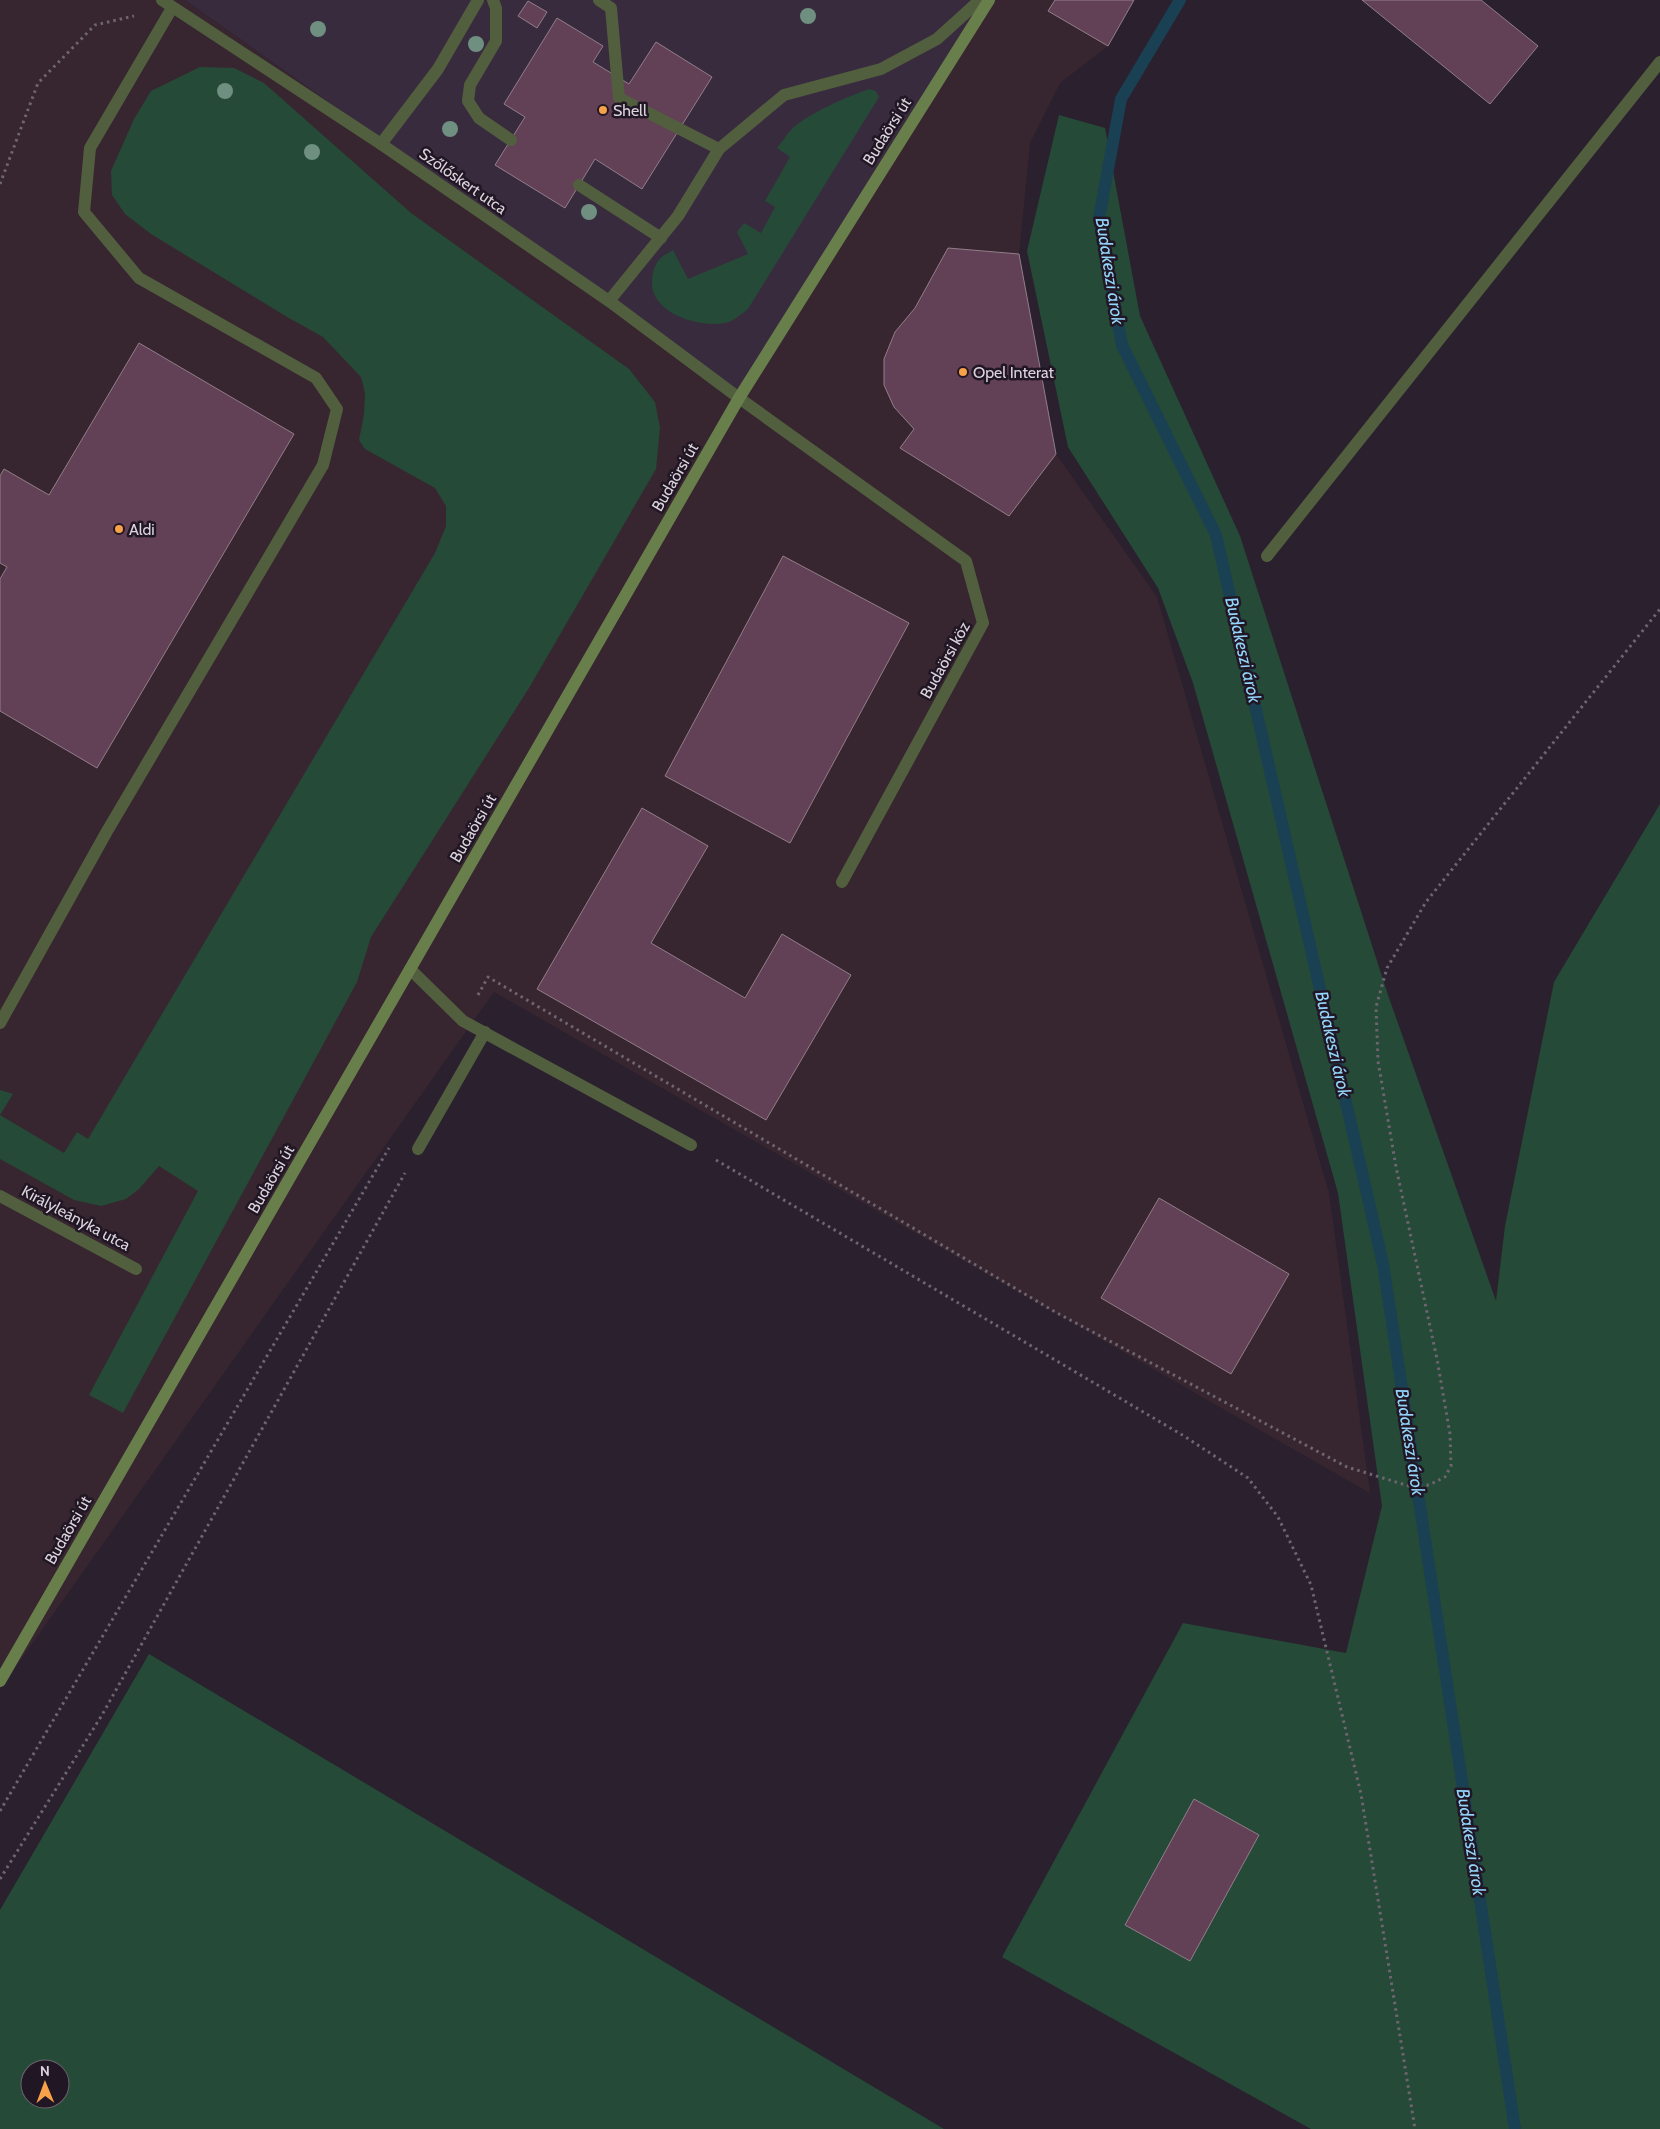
<svg xmlns="http://www.w3.org/2000/svg" width="1660" height="2129" font-family="Cabin,sans-serif">
<rect width="100%" height="100%" fill="#2b202e"/>
<path fill="#372630" d="M0 0H185L731 388 989 0H1134L1108 46 1060 83 1030 143 1019 254 1056 454 1157 597 1329 1193 1370 1493 494 992 0 1689Z"/>
<path fill="#392b3e" d="M185 0H989L739 398 731 387Z"/>
<g fill="#254a37" fill-rule="evenodd">
<path d="M200 67 234 68 264 83 411 213 629 369 655 402 660 428 656 469 529 688 371 937 357 982 123 1413 89 1395 198 1191 159 1166 139 1189 126 1199 101 1206 74 1200 0 1159V1090L13 1094 0 1115 64 1153 77 1132 88 1139 435 553 446 526V506L435 488 365 449 359 440 364 414 365 393 361 377 323 337 287 317 151 234 125 214 112 195 111 171 134 119 151 91Z"/>
<path d="M869 89 876 91 879 97 748 309C741 314 733 322 725 323 698 328 649 313 652 280 653 272 654 265 660 259 663 255 669 253 673 250L688 279 748 254 737 232 744 223 761 233 775 207 765 201 790 157 777 148C783 141 788 132 795 126 817 109 843 99 869 89Z"/>
<path d="M1059 115 1105 128 1140 316 1240 536 1388 995 1496 1301 1505 1226 1554 982 1660 804V2129H1311L1002 1957 1183 1623 1346 1653 1382 1506 1338 1193 1193 683 1158 588 1068 447 1027 251Z"/>
<path d="M149 1654 944 2129H0V1910ZM30 2069H60V2099H30Z"/>
</g>
<g fill="none" stroke-linecap="round" stroke-linejoin="round">
<path stroke="#1a4054" stroke-width="12" d="M1180 0 1121 99 1099 218 1122 345 1216 535 1383 1264 1515 2129"/>
</g>
<g fill="#624156" stroke="#927e8a">
<path d="M1055 0H1134L1108 46 1048 11Z"/>
<path d="M1362 0H1481L1538 46 1490 104Z"/>
<path d="M528 1 547 12 537 28 518 16Z"/>
<path d="M557 18 603 46 593 62 629 84 656 42 712 77 642 189 595 159 565 208 495 165 525 117 504 104Z"/>
<path d="M948 248 1019 254 1056 454 1009 516 900 448 914 429 894 407 884 385V359L895 332 915 308Z"/>
<path d="M139 343 294 434 97 768 0 711V579L7 567 0 563V476L4 469 49 495Z"/>
<path d="M783 556 909 623 790 843 665 776Z"/>
<path d="M642 808 708 846 651 943 745 998 782 934 851 975 766 1120 537 989Z"/>
<path d="M1159 1198 1289 1274 1231 1374 1101 1298Z"/>
<path d="M1194 1799 1259 1835 1190 1961 1125 1925Z"/>
</g>
<g fill="none" stroke-linecap="round" stroke-linejoin="round">
<g stroke="#6e6571" stroke-width="3" stroke-dasharray="2.5 4" stroke-linecap="butt">
<path d="M0 184 38 83 95 25 134 16"/>
<path d="M478 995 488 977 1057 1313 1347 1467 1409 1486 1429 1485 1445 1477 1451 1466 1450 1434 1437 1359 1396 1167 1378 1061 1376 1007 1387 968 1426 902 1660 609"/>
<path d="M716 1160 1184 1436 1248 1478 1278 1517 1311 1585 1361 1794 1415 2129"/>
<path d="M0 1811 389 1148"/>
<path d="M0 1879 102 1715 405 1173"/>
</g>
<g stroke="#515f3f" stroke-width="12">
<path d="M493 0 496 8V41L470 85 468 101 479 118 511 140"/>
<path d="M599 0 611 8 619 98 719 149 784 95 881 69 937 39 980 0"/>
<path d="M381 144 438 69 478 0"/>
<path d="M579 185 661 238"/>
<path d="M609 301 678 216 719 149"/>
<path d="M739 398 966 561 983 623 842 882"/>
<path d="M1267 556 1660 62"/>
<path d="M410 969 463 1021 691 1145"/>
<path d="M0 1023 106 833 323 465 337 409 316 378 139 278 84 212 90 148 172 8"/>
<path d="M418 1149 485 1032"/>
</g>
<g stroke="#515f3f" stroke-width="12">
<path d="M162 0 381 144 609 301 739 398"/>
<path d="M0 1196 136 1269"/>
</g>
<path stroke="#697f4b" stroke-width="12" d="M0 1681 739 398 989 0"/>
</g>
<g fill="#6f8f80">
<circle cx="808" cy="16" r="8"/>
<circle cx="318" cy="29" r="8"/>
<circle cx="476" cy="44" r="8"/>
<circle cx="225" cy="91" r="8"/>
<circle cx="450" cy="129" r="8"/>
<circle cx="312" cy="152" r="8"/>
<circle cx="589" cy="212" r="8"/>
</g>
<g fill="#f7a149" stroke="#211724" stroke-width="2">
<circle cx="603" cy="110" r="5"/>
<circle cx="963" cy="372" r="5"/>
<circle cx="119" cy="529" r="5"/>
</g>
<g text-anchor="middle" dominant-baseline="central" stroke-width="5" stroke-linejoin="round" paint-order="stroke">
<g font-size="16" fill="#dbd4dd" stroke="#211724" text-anchor="start">
<text x="613" y="110">Shell</text>
<text x="973" y="372">Opel Interat</text>
<text x="129" y="529">Aldi</text>
</g>
<g font-size="16" fill="#dbd4dd" stroke="#211724">
<text transform="translate(887 131) rotate(-58)">Budaörsi út</text>
<text transform="translate(463 181) rotate(35)">Szőlőskert utca</text>
<text transform="translate(675 477) rotate(-60)">Budaörsi út</text>
<text transform="translate(945 660) rotate(-61)">Budaörsi köz</text>
<text transform="translate(473 828) rotate(-60)">Budaörsi út</text>
<text transform="translate(271 1179) rotate(-60)">Budaörsi út</text>
<text transform="translate(76 1218) rotate(28)">Királyleányka utca</text>
<text transform="translate(68 1530) rotate(-60)">Budaörsi út</text>
</g>
<g font-size="18" font-style="italic" fill="#93d4fb" stroke="#211724">
<text transform="translate(1110 271) rotate(81)">Budakeszi árok</text>
<text transform="translate(1243 650) rotate(77)">Budakeszi árok</text>
<text transform="translate(1333 1044) rotate(77)">Budakeszi árok</text>
<text transform="translate(1410 1442) rotate(81)">Budakeszi árok</text>
<text transform="translate(1471 1842) rotate(81)">Budakeszi árok</text>
</g>
</g>
<g transform="translate(45 2084) rotate(359)"><circle r="24" fill="#211724" stroke="#6b636e"/>
<path d="M0-4L9 19L0 12L-9 19Z" fill="#f7a149"/>
<text y="-8" font-size="14" font-weight="bold" text-anchor="middle" fill="#dbd4dd">N</text>
</g>
</svg>
